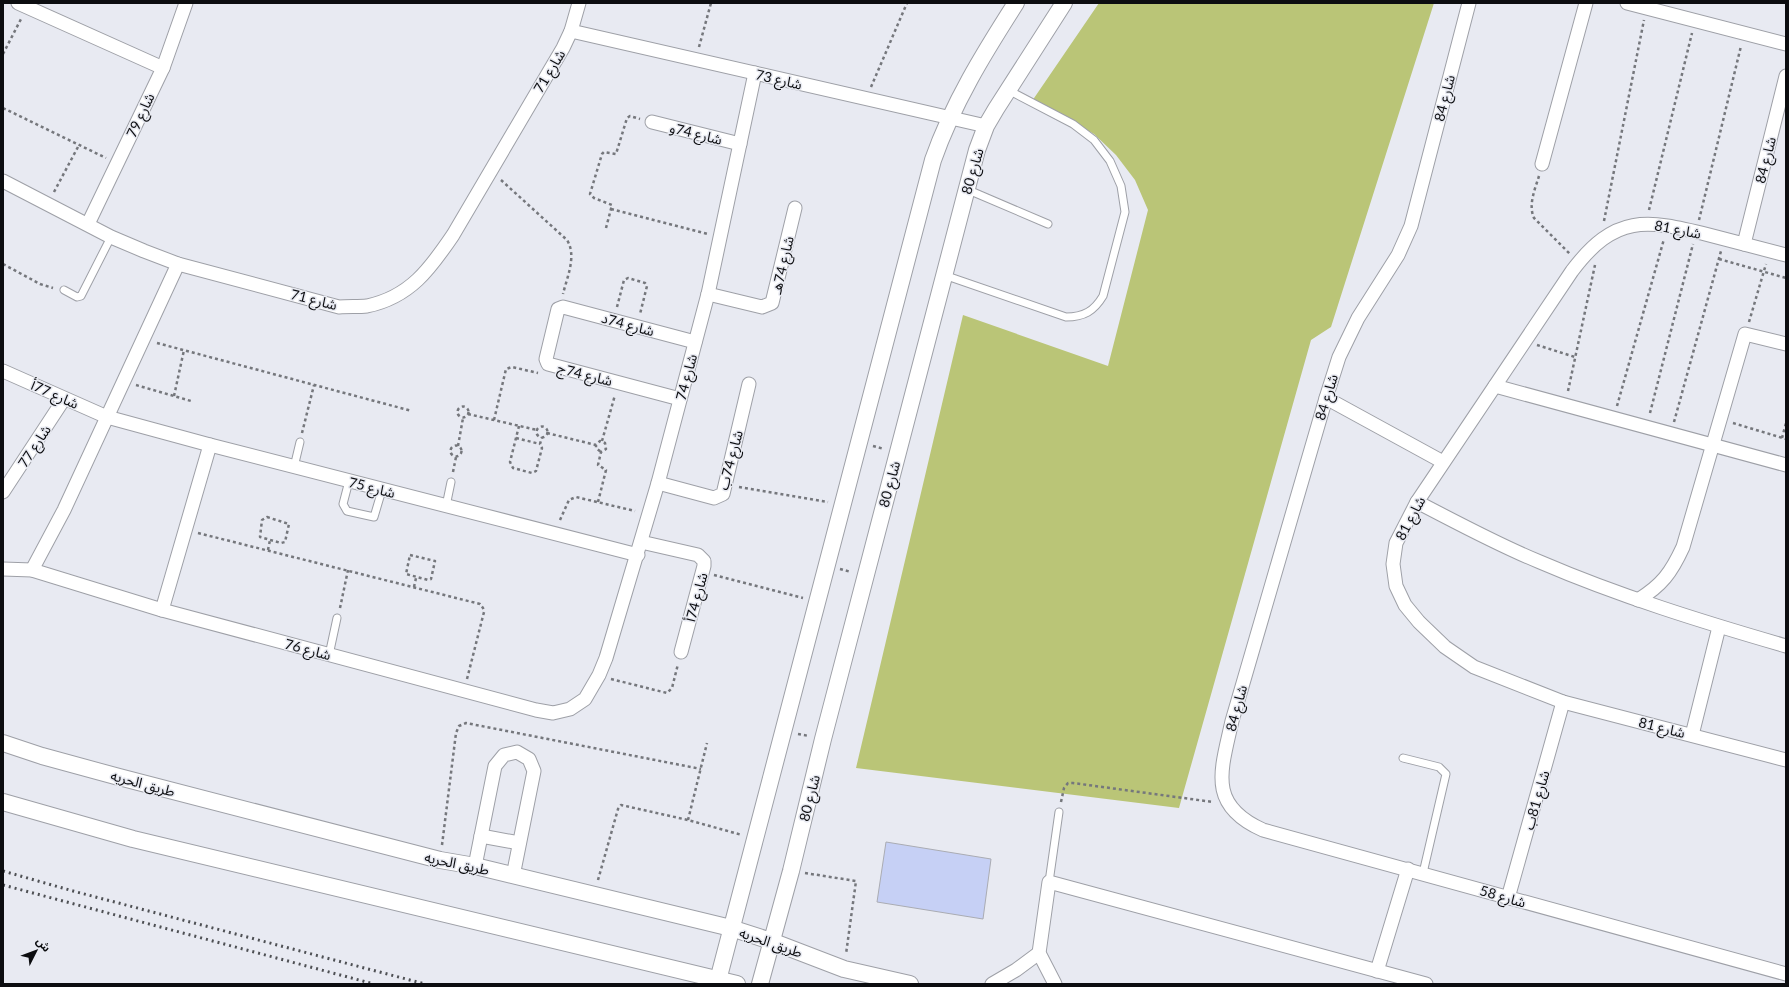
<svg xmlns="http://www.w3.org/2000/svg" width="1789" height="987" font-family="Lato,'Noto Sans Arabic',sans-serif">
<rect width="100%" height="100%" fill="#e8eaf2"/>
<path fill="#bac577" d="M1099 3H1434L1331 327 1311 340 1179 808 856 768 963 315 1108 366 1148 210 1135 180 1116 155 1094 134 1071 121 1030 104Z"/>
<path fill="#c6d0f5" stroke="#aaacb3" d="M886 842 991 859 983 919 877 902Z"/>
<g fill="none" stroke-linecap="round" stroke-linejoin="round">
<defs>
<g id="service">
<path d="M966 189 1048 224"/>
<path d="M944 275 1066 317C1084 317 1094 311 1103 296L1125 212 1121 186 1110 161 1094 140 1073 124 1008 90"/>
<path d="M64 290 77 297 81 296 111 237"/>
<path d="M294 467 300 442"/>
<path d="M349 481 343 504 347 511 374 517 382 490"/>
<path d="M446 506 451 482"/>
<path d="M329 655 337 618"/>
<path d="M1403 758 1439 767 1446 774 1423 873"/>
<path d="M1049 882 1059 812"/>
</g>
<g id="minor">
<path d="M18 3 163 68"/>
<path d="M1469 3 1411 226 1398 255 1358 318 1339 357 1326 398 1232 721C1221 771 1207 805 1263 830L1786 974"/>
<path d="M1627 3 1786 44"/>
<path d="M571 31 986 126"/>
<path d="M652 122 740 144"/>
<path d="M1542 164 1586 3"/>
<path d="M3 181 111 237 144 251 178 264 339 307C348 306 358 307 367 306 410 297 430 269 453 235L563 48 571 31 579 3"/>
<path d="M88 224 163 68 186 3"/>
<path d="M1744 244 1786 76"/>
<path d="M1786 255C1760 248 1735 242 1709 235 1646 219 1615 214 1572 271L1417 502 1396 543 1393 564 1396 586 1405 605 1419 622 1445 647 1474 667 1563 702 1786 760"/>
<path d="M708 294 762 307 772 303 795 208"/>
<path d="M3 371 107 417 210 445 638 555"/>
<path d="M1495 386 1786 465"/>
<path d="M1326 398 1443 462"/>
<path d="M680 399 548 364 546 359 558 309 563 307 695 342"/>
<path d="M658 483 714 498 723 494 749 384"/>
<path d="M3 492 64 399"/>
<path d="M1417 502C1458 523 1498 545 1540 562 1619 596 1703 622 1786 646"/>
<path d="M641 542 698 555 704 561V566L681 652"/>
<path d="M3 569 32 570 162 610 536 710 553 713 570 709 585 699 599 675 606 658 658 483 708 294 755 73"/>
<path d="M32 570 64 510 178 264"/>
<path d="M1638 600C1662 585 1671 573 1683 547L1745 334 1786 344"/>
<path d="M162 610 210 445"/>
<path d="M1692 735 1719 627"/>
<path d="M481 836 519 843"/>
<path d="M475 866 495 766 504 755 517 752 529 759 534 771 513 876"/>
<path d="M1508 898 1563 702"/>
<path d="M1377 971 1408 869"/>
<path d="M992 984 1016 970 1039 953"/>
<path d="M1055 984 1039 953 1049 882 1426 984"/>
</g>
<g id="tertiary">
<path d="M3 743 42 756 119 777 440 860 475 866 731 928 771 941 844 969 910 984"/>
<path d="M3 802 133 839 737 984"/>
<path d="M717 984 933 160C953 103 984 53 1016 3"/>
<path d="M760 984 791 871 823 739 977 150 986 126 996 109 1064 3"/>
</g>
</defs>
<use href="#service" stroke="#9ea0a7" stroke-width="9"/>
<use href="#minor" stroke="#9ea0a7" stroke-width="15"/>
<use href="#tertiary" stroke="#9ea0a7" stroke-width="18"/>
<g stroke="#75777c" stroke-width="2.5" stroke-dasharray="3 3" stroke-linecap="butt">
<path d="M699 47 711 3"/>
<path d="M3 54 21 19"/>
<path d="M871 87 907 3"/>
<path d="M3 108 106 158"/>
<path d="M1539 176C1535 189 1528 205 1534 218L1570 254"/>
<path d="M501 180 567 240C577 256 567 277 563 294"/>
<path d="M54 192 79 145"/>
<path d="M611 209 708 234"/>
<path d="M1649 210 1692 33"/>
<path d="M1699 220 1741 46"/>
<path d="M1604 221 1644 20"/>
<path d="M606 228 612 205 594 198 590 194 602 154 604 152 616 154 627 118 630 116 640 119"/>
<path d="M1719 259 1786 278"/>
<path d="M3 264 40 284 53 288"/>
<path d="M617 307 624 280 628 278 645 283 647 286 640 314"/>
<path d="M1749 322 1766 264"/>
<path d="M157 343 412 411"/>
<path d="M1537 345 1575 357"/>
<path d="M136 385 191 401"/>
<path d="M1568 391 1595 265"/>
<path d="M174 396 184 350"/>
<path d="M1617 406 1664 239"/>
<circle cx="463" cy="412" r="5.5"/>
<path d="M1650 413 1693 244"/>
<path d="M468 414 537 430"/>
<path d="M494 420 506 369 512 367 538 373"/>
<path d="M1674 422 1721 251"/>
<path d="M1733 423 1786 439"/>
<path d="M519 426 510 462 513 468 532 473 536 471 542 448 540 444 542 437"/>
<circle cx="542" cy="432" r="5.5"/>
<path d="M302 433 314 385"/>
<path d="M547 433 596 445"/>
<path d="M516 438 540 444"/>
<path d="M1782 438 1786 423"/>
<path d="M602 441 615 395"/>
<circle cx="456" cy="451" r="5.5"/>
<path d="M458 446 463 418"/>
<path d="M873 446 884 449"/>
<path d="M453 472 456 457"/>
<path d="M739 487 828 502"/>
<path d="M598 502 606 470 598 465 601 452 606 449 605 443 600 441 596 445V448L601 452"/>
<path d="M267 517 289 524 285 542 281 543 260 537 262 520Z"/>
<path d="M560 520 569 500 576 497 635 511"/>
<path d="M198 533 480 604 483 608 484 612 467 679"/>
<path d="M268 550 270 540"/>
<path d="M410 555 435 561 431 579 428 580 406 574Z"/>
<path d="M840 569 851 572"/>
<path d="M714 575 803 598"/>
<path d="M414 587 416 578"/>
<path d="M340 608 348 570"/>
<path d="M611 679 667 693 672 688 678 664"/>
<path d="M798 734 809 736"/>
<path d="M1061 802 1064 788 1068 783H1073L1213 802"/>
<path d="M688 820 707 743"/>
<path d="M442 845 456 733 459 726 466 723 701 769"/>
<path d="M805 873 856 881 846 954"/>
<path d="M598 880 618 809 621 805 688 820 742 835"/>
</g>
<use href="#service" stroke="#fff" stroke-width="7"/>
<use href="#minor" stroke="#fff" stroke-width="13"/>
<use href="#tertiary" stroke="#fff" stroke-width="16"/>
<g stroke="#4e5054" stroke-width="3" stroke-dasharray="2 4" stroke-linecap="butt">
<path d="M3 871 73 891 425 984"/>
<path d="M3 885 374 984"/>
</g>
</g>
<g text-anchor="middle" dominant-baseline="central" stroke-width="3" stroke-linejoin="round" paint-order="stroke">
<g font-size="14" fill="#0c0d10" stroke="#e8eaf2">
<text transform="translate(549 71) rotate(-59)">شارع 71</text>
<text transform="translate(779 79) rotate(13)">شارع 73</text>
<text transform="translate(1444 98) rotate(-76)">شارع 84</text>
<text transform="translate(140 115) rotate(-65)">شارع 79</text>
<text transform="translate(696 133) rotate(14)">شارع 74و</text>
<text transform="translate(1765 160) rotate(-76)">شارع 84</text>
<text transform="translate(972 171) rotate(-74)">شارع 80</text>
<text transform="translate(1678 229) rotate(11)">شارع 81</text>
<text transform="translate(782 265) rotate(-77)">شارع 74هـ</text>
<text transform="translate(314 299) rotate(14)">شارع 71</text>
<text transform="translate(628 324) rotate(15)">شارع 74د</text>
<text transform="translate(585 374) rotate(14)">شارع 74ج</text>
<text transform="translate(686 377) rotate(-75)">شارع 74</text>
<text transform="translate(55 394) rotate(24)">شارع 77أ</text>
<text transform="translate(1326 397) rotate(-73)">شارع 84</text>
<text transform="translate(34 446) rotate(-57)">شارع 77</text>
<text transform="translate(730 460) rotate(-75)">شارع 74ب</text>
<text transform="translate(889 484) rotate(-75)">شارع 80</text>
<text transform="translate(372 487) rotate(14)">شارع 75</text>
<text transform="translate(1410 518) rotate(-62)">شارع 81</text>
<text transform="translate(696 597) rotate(-75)">شارع 74أ</text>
<text transform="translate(308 649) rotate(15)">شارع 76</text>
<text transform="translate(1236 708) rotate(-75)">شارع 84</text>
<text transform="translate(1662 727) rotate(14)">شارع 81</text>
<text transform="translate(143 783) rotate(15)">طريق الحريه</text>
<text transform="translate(809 798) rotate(-76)">شارع 80</text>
<text transform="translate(1536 800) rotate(-74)">شارع 81ب</text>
<text transform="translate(457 863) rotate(12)">طريق الحريه</text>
<text transform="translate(1503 896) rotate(16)">شارع 58</text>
<text transform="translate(771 942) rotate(19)">طريق الحريه</text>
</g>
</g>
<rect width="1789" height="987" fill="none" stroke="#0c0d10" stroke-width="8"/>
<g transform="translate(36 951) rotate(48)" stroke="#e8eaf2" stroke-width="3" paint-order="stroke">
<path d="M0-3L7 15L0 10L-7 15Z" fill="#0c0d10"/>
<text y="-6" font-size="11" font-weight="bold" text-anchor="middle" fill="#0c0d10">ش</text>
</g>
</svg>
